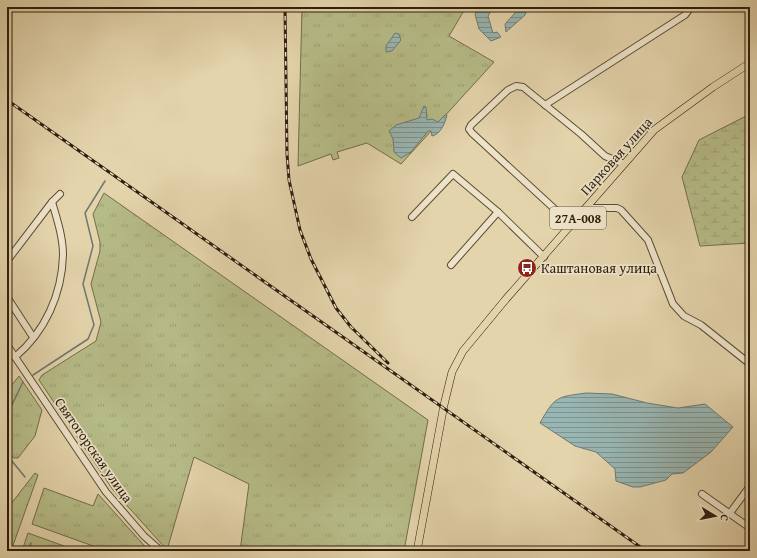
<svg xmlns="http://www.w3.org/2000/svg" width="757" height="558" font-family="'Gentium Book Plus',serif">
<defs>
<pattern id="grass-tufts" width="24" height="20" patternUnits="userSpaceOnUse"><rect width="24" height="20" fill="#b6bc88"/><path d="M3 7l-1-3M5 7V3M7 7l1-3M15 17l-1-3M17 17v-4M19 17l1-3" fill="none" stroke="#9da174"/></pattern>
<pattern id="wetland-marsh" width="20" height="14" patternUnits="userSpaceOnUse"><rect width="20" height="14" fill="#b6bc88"/><path d="M1 5h8M5 5V1M11 12h8M15 12V8" fill="none" stroke="#9da174"/></pattern>
<pattern id="water-rules" width="6" height="5" patternUnits="userSpaceOnUse"><rect width="6" height="5" fill="#98b6b3"/><path d="M0 2.5h6" fill="none" stroke="#7c9390"/></pattern>
</defs>
<rect width="100%" height="100%" fill="#e4d4ac"/>
<filter id="stains"><feTurbulence type="fractalNoise" baseFrequency=".005" numOctaves="4"/><feColorMatrix values="0 0 0 0 .2 0 0 0 0 .09 0 0 0 0 .02 0 0 0 .5 -.17"/></filter>
<radialGradient id="worn" r=".72"><stop offset=".6" stop-color="#630" stop-opacity="0"/><stop offset="1" stop-color="#630" stop-opacity=".3"/></radialGradient>
<g fill="url(#grass-tufts)" stroke="#726d4a">
<path d="M302 7H466L449 36 494 62 401 164 367 143 337 152 339 158 333 160 331 154 298 166Z"/>
<path d="M104 193 428 420 404 551H240L249 484 194 457 167 550 113 490 39 380 42 375 96 341 101 322 91 284 100 251V242L93 214Z"/>
<path d="M19 376 42 410 35 436 18 458H14L7 453V391Z"/>
<path d="M35 473 38 475 11 551H7V509Z"/>
<path d="M44 488 93 506 98 494 149 551H107L32 524Z"/>
<path d="M28 533 78 551H22Z"/>
</g>
<path fill="url(#wetland-marsh)" stroke="#726d4a" d="M750 114V243L700 246 682 177 699 140Z"/>
<g fill="url(#water-rules)" stroke="#6e7971">
<path d="M479 7H493L488 16 493 33 497 32 501 37 491 41 479 29 475 14Z"/>
<path d="M518 7H528L525 15 506 32 505 24 515 13Z"/>
<path d="M395 33 399 34 401 40 392 51 386 52V46Z"/>
<path d="M424 106 426 107 427 120 432 119 438 122 445 115H447C445 123 441 134 432 136L431 131H428L411 152 401 158 394 152 393 139 389 131 396 125 419 118Z"/>
<path d="M586 393 612 394 647 403 678 408 705 404 733 427 711 452 683 473 672 474 666 480 640 487H633L616 481 615 469 596 452 575 446 540 423C555 396 557 397 586 393Z"/>
</g>
<g fill="none" stroke-linecap="round" stroke-linejoin="round">
<g stroke="#6e7971" stroke-width="1.5">
<path d="M33 375 88 339 94 325 83 284 93 246 85 213 105 181"/>
<path d="M7 415 23 382"/>
<path d="M7 455 25 477"/>
<path d="M7 547 10 551"/>
<path d="M28 551 31 543"/>
</g>
<defs>
<g id="minor">
<path d="M545 105 685 15 691 7"/>
<path d="M52 202 60 194"/>
<path d="M586 208H617L621 210 648 240 673 304 684 316 701 325 750 364"/>
<path d="M412 217 453 174 498 212 544 257"/>
<path d="M572 225 472 133 469 129 471 125 508 90 516 86 523 87 581 134 605 156 624 164"/>
<path d="M7 261 52 202C57 219 63 237 63 255 62 294 45 332 15 357"/>
<path d="M451 265 498 212"/>
<path d="M7 297 33 337"/>
<path d="M7 345 106 492 144 536 161 551"/>
<path d="M702 494 750 528"/>
<path d="M730 513 750 486"/>
</g>
<path id="major" d="M417 551 444 405 452 372 463 351 506 299 654 130 713 87 750 63"/>
</defs>
<use href="#minor" stroke="#5c4c35" stroke-width="8"/>
<use href="#major" stroke="#2e1e0d" stroke-width="8"/>
<use href="#minor" stroke="#ede3c9" stroke-width="6"/>
<use href="#major" stroke="#e4d4ac" stroke-width="7"/>
<defs>
<g id="rail">
<path d="M285 7 287 154 289 180 300 230 311 259 336 308 351 327 388 363"/>
<path d="M7 100 646 551"/>
</g>
</defs>
<use href="#rail" stroke="#2e1e0d" stroke-width="3"/>
<use href="#rail" stroke="#ede3c9" stroke-width="1.5" stroke-dasharray="4.5" stroke-linecap="butt"/>
</g>
<defs>
<symbol id="bus-disc" viewBox="-11 -11 22 22"><circle r="9.5" fill="#8f2418" stroke="#ede3c9"/><path d="M-5-6H5V4H4V6H2V4H-2V6H-4V4H-5ZM-3.5-4V0h7V-4ZM-3.5 1.2v1.5H-2V1.2ZM2 1.2v1.5H3.5V1.2Z" fill="#fff"/></symbol>
</defs>
<g fill-rule="evenodd">
<use href="#bus-disc" x="516" y="257" width="22" height="22"/>
</g>
<g text-anchor="middle" dominant-baseline="central" stroke-width="3.5" stroke-linejoin="round" paint-order="stroke">
<rect fill="#ede3c9" stroke="#675945" stroke-width="1" x="550" y="207" width="56" height="22" rx="3"/>
<g font-size="13" font-weight="bold" fill="#2e1e0d">
<text x="578" y="218">27А-008</text>
</g>
<g font-size="14" fill="#2e1e0d" stroke="#ede3c9">
<text transform="translate(616 156) rotate(-48)">Парковая улица</text>
<text transform="translate(94 450) rotate(55)">Святогорская улица</text>
</g>
<g font-size="14" fill="#2e1e0d" stroke="#ede3c9" text-anchor="start">
<text x="541" y="268">Каштановая улица</text>
</g>
</g>
<rect width="757" height="558" fill="none" stroke="#e4d4ac" stroke-width="24"/>
<rect x="8" y="8" width="741" height="542" fill="none" stroke="#2e1e0d" stroke-width="2"/>
<rect x="12" y="12" width="733" height="534" fill="none" stroke="#2e1e0d"/>
<g transform="translate(715 516) rotate(100)" stroke="#ede3c9" stroke-width="3" paint-order="stroke">
<path d="M0-3L7 15L0 10L-7 15Z" fill="#2e1e0d"/>
<text y="-6" font-size="11" font-weight="bold" text-anchor="middle" fill="#2e1e0d">С</text>
</g>
<rect width="100%" height="100%" filter="url(#stains)"/>
<rect width="100%" height="100%" fill="url(#worn)"/>
</svg>
